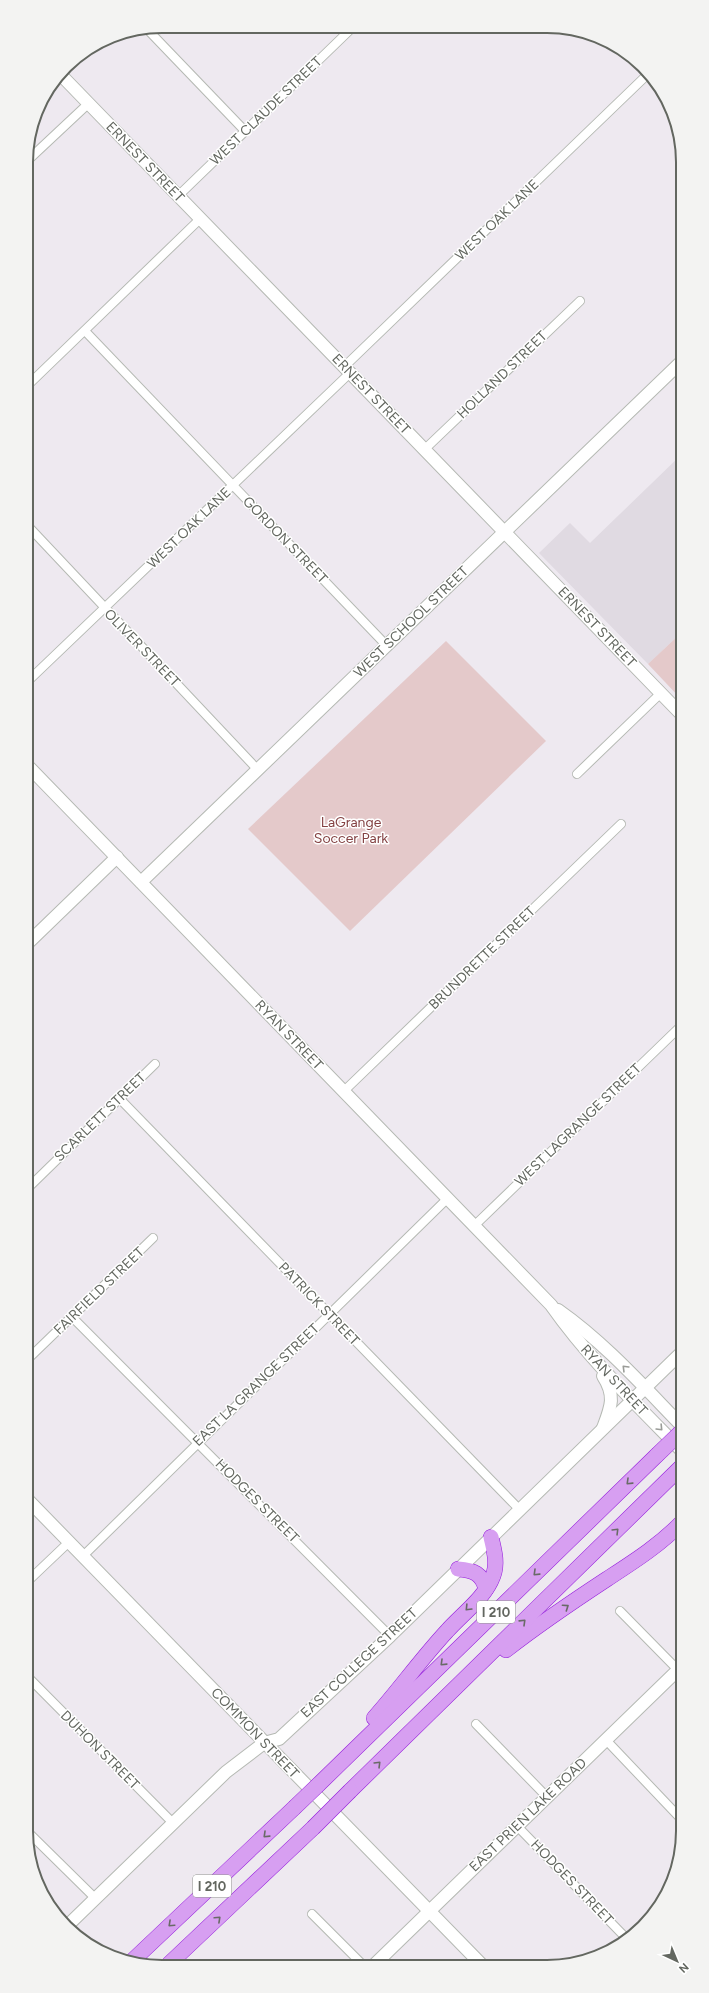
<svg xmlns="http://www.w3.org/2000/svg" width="709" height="1993" font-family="Figtree,sans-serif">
<rect width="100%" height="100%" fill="#eee9f0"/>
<path fill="#e0dae2" d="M681 455V633L648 664 539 553 570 523 590 543Z"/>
<g fill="#e4c9ca">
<path d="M681 633V699L648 664Z"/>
<path d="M446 641 546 741 350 931 248 829Z"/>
</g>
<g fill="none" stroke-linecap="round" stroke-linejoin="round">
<defs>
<g id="street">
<path d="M147 29 245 131"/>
<path d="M26 162 89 103"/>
<path d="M178 196 353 27"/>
<path d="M85 331 387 646"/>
<path d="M345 366 649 73"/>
<path d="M27 386 200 219"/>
<path d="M425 449 580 301"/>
<path d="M27 525 258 770"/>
<path d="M27 682 351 372"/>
<path d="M577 774 661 693"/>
<path d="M344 1091 621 824"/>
<path d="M119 1098 520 1510"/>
<path d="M28 1188 155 1064"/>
<path d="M474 1226 682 1025"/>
<path d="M72 1317 390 1636"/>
<path d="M28 1359 153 1238"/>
<path d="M83 1556 448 1198"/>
<path d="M28 1581 69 1542"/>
<path d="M620 1611 678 1670"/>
<path d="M28 1677 172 1822"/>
<path d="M476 1724 547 1797"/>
<path d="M606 1740 683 1821"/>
<path d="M517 1826 627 1939"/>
<path d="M29 1833 95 1898"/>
<path d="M312 1914 362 1964"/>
</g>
<g id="secondary">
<path d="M61 75 681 714"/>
<path d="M27 765 551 1305C589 1359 636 1404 682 1451"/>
<path d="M141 882 681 362"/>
<path d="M27 944 117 857"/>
<path d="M558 1310C605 1343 643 1386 682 1426"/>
<path d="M603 1428C611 1407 616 1396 603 1376"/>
<path d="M28 1500 481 1964"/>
<path d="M66 1927 226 1772 264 1743 279 1739 390 1636 682 1352"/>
<path d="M375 1964 682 1666"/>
</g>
<g id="highway">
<path d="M458 1569C474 1570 482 1574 486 1589"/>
<path d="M506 1650C538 1625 572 1602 607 1579 633 1562 660 1545 682 1522"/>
<path d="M374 1718C399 1690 421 1659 447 1631 462 1614 485 1598 493 1576 498 1563 494 1550 491 1537"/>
<path d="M318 1785 657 1455"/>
<path d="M350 1791 682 1466"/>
<path d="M130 1963 294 1808"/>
<path d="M169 1964 313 1828"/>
</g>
</defs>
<use href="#street" stroke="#b5b9b3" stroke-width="10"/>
<use href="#secondary" stroke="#b5b9b3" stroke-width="14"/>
<use href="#highway" stroke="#941cdc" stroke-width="16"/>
<use href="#street" stroke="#fff" stroke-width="8"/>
<use href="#secondary" stroke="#fff" stroke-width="12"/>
<use href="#highway" stroke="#d79ff1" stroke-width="15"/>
<defs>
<g id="highway-bridge">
<path d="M657 1455 682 1431"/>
<path d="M294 1808 318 1785"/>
<path d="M313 1828 350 1791"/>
</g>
</defs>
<use href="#highway-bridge" stroke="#941cdc" stroke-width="16" stroke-linecap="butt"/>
<use href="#highway-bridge" stroke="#d79ff1" stroke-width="15"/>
</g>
<defs><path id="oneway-chevron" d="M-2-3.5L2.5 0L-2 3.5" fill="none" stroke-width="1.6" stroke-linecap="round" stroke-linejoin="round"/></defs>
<g stroke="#9a9c98">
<use href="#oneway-chevron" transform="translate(625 1368) rotate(-135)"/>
<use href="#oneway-chevron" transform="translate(660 1428) rotate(46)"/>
</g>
<g stroke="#696a67">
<use href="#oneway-chevron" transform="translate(629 1482) rotate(136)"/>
<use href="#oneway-chevron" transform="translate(616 1531) rotate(-45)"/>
<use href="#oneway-chevron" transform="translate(536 1573) rotate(136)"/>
<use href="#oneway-chevron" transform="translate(566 1607) rotate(-34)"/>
<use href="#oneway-chevron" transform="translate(468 1608) rotate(134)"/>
<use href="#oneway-chevron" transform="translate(523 1622) rotate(-44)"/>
<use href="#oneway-chevron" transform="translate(443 1663) rotate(136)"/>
<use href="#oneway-chevron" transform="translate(378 1764) rotate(-45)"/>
<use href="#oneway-chevron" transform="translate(266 1835) rotate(136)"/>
<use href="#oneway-chevron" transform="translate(218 1919) rotate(-43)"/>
<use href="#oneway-chevron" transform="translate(171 1924) rotate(137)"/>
</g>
<g text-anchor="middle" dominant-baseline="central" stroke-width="3" stroke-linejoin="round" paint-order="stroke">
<g fill="#fff" stroke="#929590" stroke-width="1">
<rect x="477" y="1601" width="38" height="22" rx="3"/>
<rect x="193" y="1875" width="38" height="22" rx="3"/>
</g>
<g font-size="13" font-weight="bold" fill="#636760">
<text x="496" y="1612">I 210</text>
<text x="212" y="1886">I 210</text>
</g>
<g font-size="14" fill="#636760" stroke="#fff">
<text transform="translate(266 111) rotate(-44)">WEST CLAUDE STREET</text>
<text transform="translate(145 162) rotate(46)">ERNEST STREET</text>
<text transform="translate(497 220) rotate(-44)">WEST OAK LANE</text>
<text transform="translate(502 375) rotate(-44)">HOLLAND STREET</text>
<text transform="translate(371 394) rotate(46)">ERNEST STREET</text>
<text transform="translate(189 528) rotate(-44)">WEST OAK LANE</text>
<text transform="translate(285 540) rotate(46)">GORDON STREET</text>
<text transform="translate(411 622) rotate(-44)">WEST SCHOOL STREET</text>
<text transform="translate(597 627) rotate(46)">ERNEST STREET</text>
<text transform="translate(142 648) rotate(46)">OLIVER STREET</text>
<text transform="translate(482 958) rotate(-44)">BRUNDRETTE STREET</text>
<text transform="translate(289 1035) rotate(46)">RYAN STREET</text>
<text transform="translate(100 1117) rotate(-44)">SCARLETT STREET</text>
<text transform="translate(578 1125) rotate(-44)">WEST LAGRANGE STREET</text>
<text transform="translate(99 1291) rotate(-44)">FAIRFIELD STREET</text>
<text transform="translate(319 1304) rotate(46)">PATRICK STREET</text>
<text transform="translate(614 1380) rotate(47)">RYAN STREET</text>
<text transform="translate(256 1385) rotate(-44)">EAST LA GRANGE STREET</text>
<text transform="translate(257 1501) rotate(45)">HODGES STREET</text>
<text transform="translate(359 1663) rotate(-43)">EAST COLLEGE STREET</text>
<text transform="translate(255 1733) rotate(46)">COMMON STREET</text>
<text transform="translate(100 1750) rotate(45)">DUHON STREET</text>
<text transform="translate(528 1815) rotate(-44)">EAST PRIEN LAKE ROAD</text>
<text transform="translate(572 1882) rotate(46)">HODGES STREET</text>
</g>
<g font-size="14" fill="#844243" stroke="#fff">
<text x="351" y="822">LaGrange<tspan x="351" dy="16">Soccer Park</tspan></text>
</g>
</g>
<path d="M0 0H709V1993H0ZM162 33H547A129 129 0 0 1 676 162V1831A129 129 0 0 1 547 1960H162A129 129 0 0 1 33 1831V162A129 129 0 0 1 162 33Z" fill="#f3f3f2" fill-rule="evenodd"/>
<path fill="none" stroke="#636760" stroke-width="2" d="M162 33H547A129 129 0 0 1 676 162V1831A129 129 0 0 1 547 1960H162A129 129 0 0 1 33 1831V162A129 129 0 0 1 162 33Z"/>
<g transform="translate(677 1961) rotate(136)" stroke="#ffffff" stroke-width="3" paint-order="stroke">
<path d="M0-3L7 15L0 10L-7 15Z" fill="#636760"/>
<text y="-6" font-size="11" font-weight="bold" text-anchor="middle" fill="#636760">N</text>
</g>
</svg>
